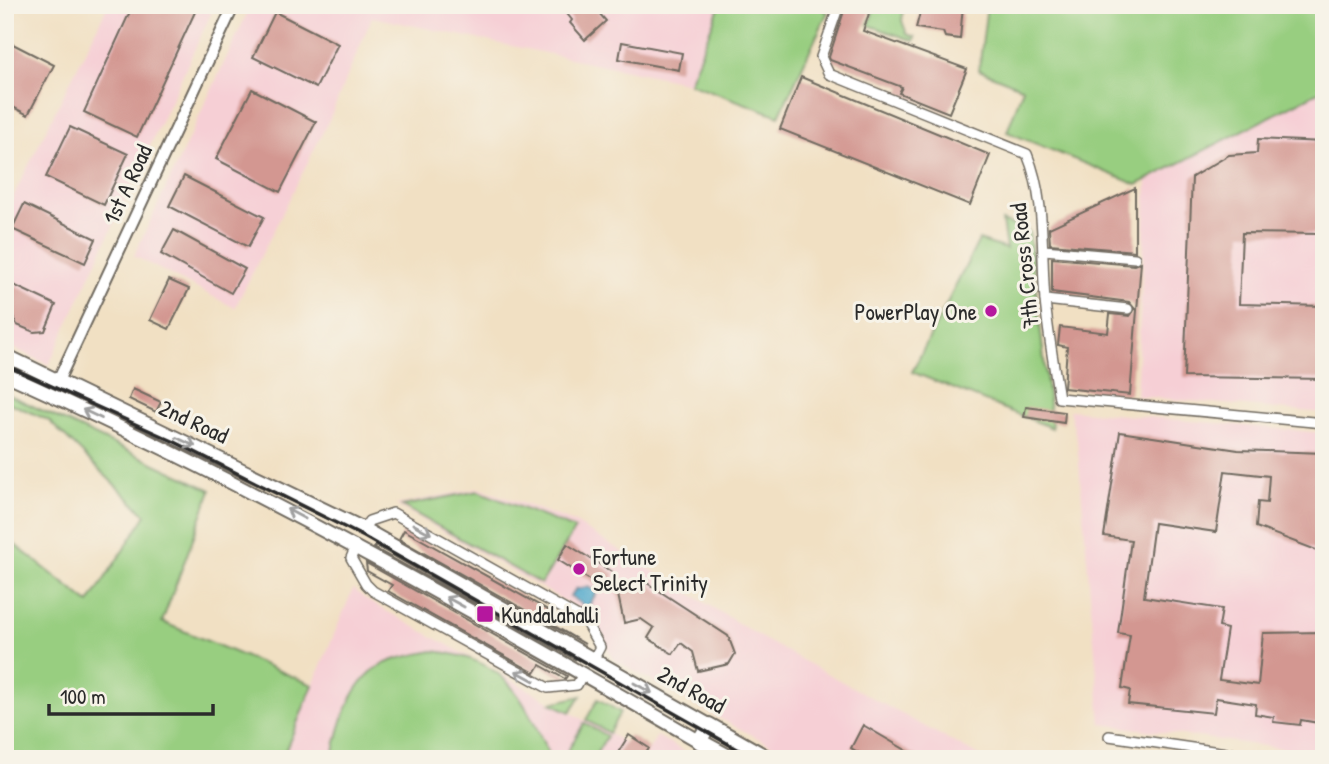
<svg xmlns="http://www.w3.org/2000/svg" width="1329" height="764" font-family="'Patrick Hand',sans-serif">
<rect width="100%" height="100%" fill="#f7f3e8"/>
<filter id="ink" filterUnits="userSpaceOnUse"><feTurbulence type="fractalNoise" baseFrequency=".0143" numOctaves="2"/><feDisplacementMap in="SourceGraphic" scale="14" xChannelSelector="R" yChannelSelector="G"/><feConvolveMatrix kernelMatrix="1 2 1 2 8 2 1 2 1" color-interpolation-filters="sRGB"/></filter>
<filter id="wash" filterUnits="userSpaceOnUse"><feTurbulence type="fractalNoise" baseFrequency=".00686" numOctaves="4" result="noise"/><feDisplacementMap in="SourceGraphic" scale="28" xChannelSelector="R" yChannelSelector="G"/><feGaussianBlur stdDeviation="1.57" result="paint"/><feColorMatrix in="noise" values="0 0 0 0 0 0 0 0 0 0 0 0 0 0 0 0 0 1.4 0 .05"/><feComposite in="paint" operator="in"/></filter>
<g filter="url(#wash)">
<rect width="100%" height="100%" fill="#f1e0c3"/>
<g fill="#f6cfd5">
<path d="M108 5H215L49 365 5 344V213Z"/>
<path d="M251 5H720L689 83 372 17 330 118 235 308 134 256Z"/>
<path d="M1324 89V413L1136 396 1147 181Z"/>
<path d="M1069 410 1324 433V754L1101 724 1077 440Z"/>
<path d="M479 488 574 522 767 641 983 758 798 759 698 707 613 659 591 616 396 505Z"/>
<path d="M353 589 368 601 624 742 614 759H282Z"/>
<path d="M657 736 677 747 695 759H643Z"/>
</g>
<g fill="#98ce80" stroke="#627c56" stroke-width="2">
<path d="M720 5H814L828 12 779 116 689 83Z"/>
<path d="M876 5H904L902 21 907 34 915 37 914 41 868 25Z"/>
<path d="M987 5H1324V89L1137 185 1007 132 1023 88 979 70Z"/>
<path d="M1002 221 1029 231 1052 428 912 372 979 240 1006 249Z"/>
<path d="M5 393 211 490 162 622 313 685 282 759H5V537L89 603 146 515 48 420 5 401Z"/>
<path d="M478 491 575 529 541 584 402 506Z"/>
<path d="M433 651C506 659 521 693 549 755L547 759 333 756C339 726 349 689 375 669 391 658 414 655 433 651Z"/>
<path d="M581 696 570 712 551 703Z"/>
<path d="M598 699 620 712 609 733 586 720Z"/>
<path d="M584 723 607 736 593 759H563Z"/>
</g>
<path fill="#4ca6ca" stroke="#3c687a" stroke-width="2" d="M588 587 597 592 587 608 570 596 576 589Z"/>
<g id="blocks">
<g fill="#d39791">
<path d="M133 5H181L195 12 137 137 84 112Z"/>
<path d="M560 5H592L606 21 585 40 570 23 572 20Z"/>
<path d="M846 5H872L863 31 967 69 949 113 899 93 902 87 830 60 829 57Z"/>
<path d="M922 5H963L960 39 945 37 943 32 916 28Z"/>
<path d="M275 12 338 44 316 88 253 57Z"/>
<path d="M5 40 54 65 28 115 5 103Z"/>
<path d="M622 42 682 53 679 70 619 59Z"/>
<path d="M801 77 990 155 970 205 780 129Z"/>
<path d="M252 89 316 122 280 192 216 159Z"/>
<path d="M70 127 128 154 104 205 46 177Z"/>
<path d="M1258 139 1324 142V234L1242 233 1239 304 1324 306V379L1184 377 1192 177 1229 155 1257 153Z"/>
<path d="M184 176 264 217 248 247 169 206Z"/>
<path d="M1135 188V251L1050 244 1049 228Z"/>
<path d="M24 204 96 239 85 263 12 229Z"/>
<path d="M174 230 245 269 231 293 161 254Z"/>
<path d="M1052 258 1134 265 1141 262 1130 395 1064 388 1067 347 1058 345 1060 327 1108 333 1110 314 1130 316 1135 309 1129 302 1052 292Z"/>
<path d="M169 280 189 289 169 329 150 320Z"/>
<path d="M5 281 56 305 45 331 34 332 17 325 12 314 5 311Z"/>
<path d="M133 389 161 402 156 412 129 399Z"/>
<path d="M1026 407 1065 412 1064 423 1024 417Z"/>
<path d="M1120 432 1238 450 1324 453V553L1256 527 1258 502 1267 503 1269 476 1225 471 1216 532 1154 523 1144 597 1222 609 1219 627 1227 629 1219 680 1258 685 1263 633 1324 632V724L1301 720 1300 725 1273 722 1274 717 1255 714 1256 704 1216 698 1214 713 1128 704 1130 690 1122 688 1130 635 1118 633 1131 540 1104 536Z"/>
<path d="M404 530 553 613 548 622 585 644 399 539Z"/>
<path d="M567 544 615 574 606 590 558 560Z"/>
<path d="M376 546 576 660 374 548Z"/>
<path d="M366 563 567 676 565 679 540 665 535 673 388 591 392 585 367 571Z"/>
<path d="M644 581 728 636 735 654 729 664 698 671 693 652 681 643 673 654 648 638 654 628 641 619 624 623 617 590Z"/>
<path d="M863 725 921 759H870L851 748Z"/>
<path d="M629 735 649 748 643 759H614Z"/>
</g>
</g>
</g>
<g filter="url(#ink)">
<use href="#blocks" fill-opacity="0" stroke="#706a60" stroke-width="2"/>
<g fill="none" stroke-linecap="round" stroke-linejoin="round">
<defs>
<g id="minor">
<path d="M839 5 821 57 829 74 1027 154C1046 199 1041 253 1045 300 1048 333 1054 366 1059 398L1324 423"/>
<path d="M1044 250 1135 258"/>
<path d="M1045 300 1128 309"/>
<path d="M364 529 369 521 393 513 585 621 600 647 593 660"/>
<path d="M356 546 351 558 366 584 373 591 548 688 577 685 583 673"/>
<path d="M1109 736 1268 759"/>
</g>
<path id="tertiary" d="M58 381 234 5"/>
<g id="secondary">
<path d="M5 355 364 529 709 725"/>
<path d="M5 374C245 481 472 610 699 741"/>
</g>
<path id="primary" d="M732 759 699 741 709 725 769 759"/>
</defs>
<use href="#minor" stroke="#706a60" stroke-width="12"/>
<use href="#tertiary" stroke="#706a60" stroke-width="14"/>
<use href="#secondary" stroke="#706a60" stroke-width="16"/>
<use href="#primary" stroke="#706a60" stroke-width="18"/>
<use href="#minor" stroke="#fff" stroke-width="9"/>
<use href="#tertiary" stroke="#fff" stroke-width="10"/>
<use href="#secondary" stroke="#fff" stroke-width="12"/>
<use href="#primary" stroke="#fff" stroke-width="14"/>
<path stroke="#2b2b2b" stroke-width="3.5" d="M5 365 175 442 364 537 755 759"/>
</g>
<defs><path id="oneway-shaft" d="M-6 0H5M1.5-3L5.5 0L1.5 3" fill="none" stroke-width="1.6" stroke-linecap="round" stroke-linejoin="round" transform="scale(1.75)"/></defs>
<g stroke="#a0a0a0">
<use href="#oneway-shaft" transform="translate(92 414) rotate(-154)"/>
<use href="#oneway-shaft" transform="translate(186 442) rotate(25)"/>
<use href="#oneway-shaft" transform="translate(296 514) rotate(-152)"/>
<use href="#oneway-shaft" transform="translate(422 529) rotate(29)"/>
<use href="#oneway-shaft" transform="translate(455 602) rotate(-151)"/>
<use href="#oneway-shaft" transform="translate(525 676) rotate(-151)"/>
<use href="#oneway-shaft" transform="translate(643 688) rotate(29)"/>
</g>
</g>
<g fill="#b5179e" stroke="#f7f3e8" stroke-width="2.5">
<circle cx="991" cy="311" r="7"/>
<circle cx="579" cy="569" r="7"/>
<rect x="476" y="605" width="18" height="18" rx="3.5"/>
</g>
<g text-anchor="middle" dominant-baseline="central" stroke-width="6" stroke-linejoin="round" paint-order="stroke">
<g font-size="23" fill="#2b2b2b" stroke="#f7f3e8">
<text transform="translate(127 184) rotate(-65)">1st A Road</text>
<text transform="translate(1024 266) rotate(-96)">7th Cross Road</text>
<text transform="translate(194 421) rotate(25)">2nd Road</text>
<text transform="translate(692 689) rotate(29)">2nd Road</text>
</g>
<g font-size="23" fill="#2b2b2b" stroke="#f7f3e8" text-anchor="start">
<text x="977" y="311" text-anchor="end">PowerPlay One</text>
<text x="593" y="556">Fortune<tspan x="593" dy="26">Select Trinity</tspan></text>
<text x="501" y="614">Kundalahalli</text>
</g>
</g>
<rect width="1329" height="764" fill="none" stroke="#f7f3e8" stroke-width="28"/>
<path d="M49 704v10h164v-10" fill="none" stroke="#2b2b2b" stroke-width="3.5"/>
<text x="60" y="704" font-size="21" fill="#2b2b2b" stroke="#f7f3e8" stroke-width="5" paint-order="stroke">100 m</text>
</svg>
